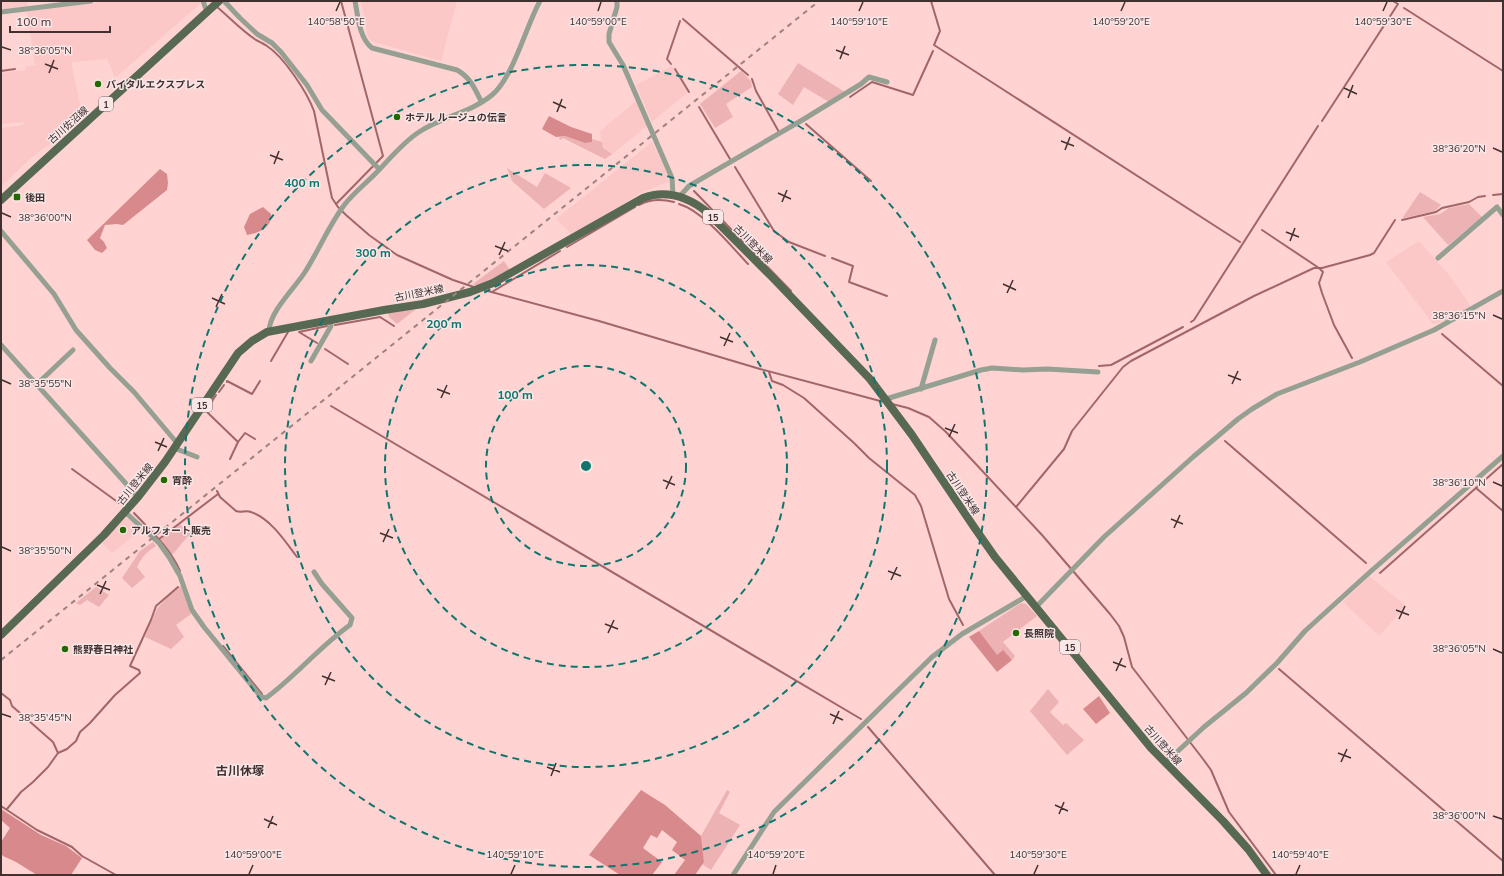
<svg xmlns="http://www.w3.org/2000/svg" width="1504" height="876" font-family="Mulish,'Noto Sans JP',sans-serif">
<rect width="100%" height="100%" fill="#fed3d2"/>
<g fill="#fbc7c7">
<path d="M1 1H27L28 6 1 10Z"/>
<path d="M110 1H200V4L115 78 107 59 71 62 83 118 30 159 1 186V128L23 125 24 122 1 124V73L26 70 25 67 35 65 27 11Z"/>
<path d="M361 1H457L441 61 371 41 368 37Z"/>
<path d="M672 66 688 92 652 122 636 85Z"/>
<path d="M636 101 647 126 612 154 602 148 600 131Z"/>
<path d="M652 142 665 168 669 181 637 195 573 236 556 219Z"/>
<path d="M1419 241 1450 276 1470 305 1469 308 1444 321 1433 324 1386 262Z"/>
<path d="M125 518 129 519 141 530 112 553 102 543Z"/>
<path d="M1369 576 1406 606 1379 636 1343 602Z"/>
</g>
<g fill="#edb2b3">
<path d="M798 63 845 92 829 102 804 87 793 105 778 94Z"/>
<path d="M741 71 751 81 752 87 726 104 733 117 715 128 700 104Z"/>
<path d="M565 136 585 143 591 142 592 139 602 142 603 148 612 154 605 159 563 138 560 140 559 137Z"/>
<path d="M507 168 537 187 545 173 571 188 544 209 512 181Z"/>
<path d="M1420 192 1441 205 1435 211 1404 218 1403 217Z"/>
<path d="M1469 204 1482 217 1448 245 1423 217 1440 214 1449 208Z"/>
<path d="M504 261 510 270 479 287 473 284Z"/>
<path d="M416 309 397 324 389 317 388 313Z"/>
<path d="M180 524 190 534 172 555 160 539Z"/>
<path d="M153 542 156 546C146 552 142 557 137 567L145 577 132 588 122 578 140 551Z"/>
<path d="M181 586 191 614 176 625 184 637 171 649 145 637 157 609 169 595Z"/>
<path d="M96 587 109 595 99 607 87 600 80 605 76 603Z"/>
<path d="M1021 603 1026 604 1037 616 1003 642 1015 656 1012 660 1003 651 997 656 979 631Z"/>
<path d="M1048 689 1059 702 1050 712 1063 725 1066 723 1084 740 1067 755 1030 711Z"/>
<path d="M727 790 730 792 719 813 740 825 711 870 702 864 704 862 701 836Z"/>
</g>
<g fill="#d8898b">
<path d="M549 116 571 127 592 134V142L585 143 565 136 556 137 542 129Z"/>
<path d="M160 169 167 174 168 183 167 190 123 225 117 224 105 225 100 238 104 242 107 248 102 253 95 250 87 240Z"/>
<path d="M263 207 271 214C272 228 259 233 247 235L244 227 250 214Z"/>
<path d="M979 631 997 655 1003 650 1012 660 997 672 969 637Z"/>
<path d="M1099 696 1110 713 1096 724 1083 709Z"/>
<path d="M641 790 665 805 701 836 704 862 695 875H674L685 860 672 850 677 842 662 830 657 838 651 835 643 848 662 862 652 875H620L589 855Z"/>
<path d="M1 809 41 835 66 846 82 858 71 875H37L16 862 3 856 1 853V842L10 828 1 820Z"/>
</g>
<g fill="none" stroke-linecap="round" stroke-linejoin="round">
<g stroke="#a26668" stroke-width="2">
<path d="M931 1 940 31 934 45 1240 242"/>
<path d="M216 6C229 17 242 31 256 40 260 42 264 44 267 46 284 57 307 92 314 111L332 198 338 207 346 215 369 235 397 255 453 280 474 287"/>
<path d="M1404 8 1503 71"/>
<path d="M683 19 748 75"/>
<path d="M671 64 667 59 680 21"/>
<path d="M675 69 689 92"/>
<path d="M1 71 15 69"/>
<path d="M752 79 756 91 779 132"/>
<path d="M850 97 872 82 913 95 933 51"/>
<path d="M699 107 730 159"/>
<path d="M1322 121 1398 4 1393 1"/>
<path d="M806 124 871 181"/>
<path d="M735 167 774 231 789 242 825 256"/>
<path d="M694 191 791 291"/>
<path d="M1493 195 1503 194"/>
<path d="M336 204 383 156 341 1"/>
<path d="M679 204C703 211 731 246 748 264"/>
<path d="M639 205C650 199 662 199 674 202"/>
<path d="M1402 220 1436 212 1442 208 1469 202 1478 197 1485 196"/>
<path d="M1262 230 1319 268 1323 272 1319 283 1322 293 1334 325 1352 358"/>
<path d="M567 247 635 207"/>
<path d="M832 258 853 266 849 282 887 296"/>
<path d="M484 290 599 321 760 369 884 402"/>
<path d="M492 292 560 251"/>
<path d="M1191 322 1194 320 1318 126"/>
<path d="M335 325 380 317 394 326"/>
<path d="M1442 334 1503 386"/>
<path d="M317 343 299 332 327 326"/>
<path d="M325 349 348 364"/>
<path d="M271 361 288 332"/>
<path d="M1099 366 1111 365 1183 327"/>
<path d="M769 372 772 381 783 385 804 398 854 443 869 458 915 495 921 506 949 599 963 625"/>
<path d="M227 382V381L252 394 260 381"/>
<path d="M219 392 224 385"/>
<path d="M216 395 207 409 208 413 238 442"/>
<path d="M892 404 908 408 929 417 946 432 1042 535 1110 614 1119 626 1124 637 1132 667 1203 759 1211 770 1229 812 1276 875"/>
<path d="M331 406 861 719"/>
<path d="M1225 441 1366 563"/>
<path d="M230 459 238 442 245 433 255 439"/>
<path d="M72 469 119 503"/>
<path d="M1476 488 1503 511"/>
<path d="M217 491 220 497 236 511C241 513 246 510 251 512 271 519 285 541 297 557"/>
<path d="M1016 507 1064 449 1072 431 1123 367 1131 361 1254 296 1314 268H1322L1370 255 1374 253 1395 220"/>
<path d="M134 513C151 531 170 548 180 571"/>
<path d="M159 539 218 494"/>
<path d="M1380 573 1503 464"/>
<path d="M223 646 262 694"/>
<path d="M1279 669 1503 861"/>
<path d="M1 693 10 700 12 706 53 742 58 753"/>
<path d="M868 727 995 875"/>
<path d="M1 806 37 830 72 847 82 856 116 875"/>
<path d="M7 809 21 792 33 782 48 767 58 753 67 749 76 741 80 732 90 723 115 695 140 673 139 670 130 666 151 620 156 606 178 587"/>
</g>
<g stroke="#959f92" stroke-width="5">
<path d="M203 1 207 12"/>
<path d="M224 1 240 18 257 34 272 43 281 52 307 85 322 110 379 169"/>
<path d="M355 1C358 16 359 38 372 48L457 70C470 77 475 89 481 101"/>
<path d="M617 1V7L609 34V42L623 65 672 178 673 195"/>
<path d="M1 12 91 1"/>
<path d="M680 196 689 186 804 119 861 84 869 77 887 82"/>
<path d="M1 231 54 294 76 330 110 368 134 392 177 443"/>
<path d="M1438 258 1497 207 1503 215"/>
<path d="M269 331C270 311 294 289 305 272 319 250 329 225 345 204 354 193 365 184 375 174 389 160 402 143 419 132 441 117 470 113 492 95 513 78 526 26 540 1"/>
<path d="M1 345 138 497"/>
<path d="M311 361 331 326 330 320"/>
<path d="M36 385 73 350"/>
<path d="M921 389 935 340"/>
<path d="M886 399 981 370 992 368 1023 370 1047 369 1098 372"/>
<path d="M174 448 197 457"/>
<path d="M125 512 159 543 169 557 180 576 192 610 204 627 261 697 266 698C296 676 319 647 350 625L352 618 322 584 314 572"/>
<path d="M1036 607 1104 537 1193 457 1238 419 1252 409 1277 394 1360 362 1434 330 1503 291"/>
<path d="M1165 763 1204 727 1246 693 1277 663 1305 631 1370 572 1503 456"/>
<path d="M733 875 774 812 932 657 962 634 1027 596"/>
</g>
<g stroke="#576953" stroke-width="8">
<path d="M1 200 219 1"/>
<path d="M1 635 104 535 138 497 165 462 238 353 252 341 267 332 384 310 423 304 470 292 493 283 643 198C667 189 688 197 707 212L772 277 870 379 912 435 974 527 995 557 1151 748 1223 821 1248 849 1267 875"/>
</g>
<path stroke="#9e8180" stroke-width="2" stroke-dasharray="5 5" stroke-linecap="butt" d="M1 660 819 1"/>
</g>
<path fill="none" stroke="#413030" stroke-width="1.5" d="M336 11 340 2M598 11 601 2M859 11 863 2M1121 11 1125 2M1383 11 1387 2M2 47 11 50M836 50 849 55M840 59 845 46M45 64 58 69M49 73 54 60M1344 88 1357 94M1348 98 1353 85M553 102 566 108M557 112 562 99M1061 141 1074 146M1493 148 1502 152M1065 150 1070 137M270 155 283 160M274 164 279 151M778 193 791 199M782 202 787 190M2 213 11 217M1286 232 1299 237M1290 241 1295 228M495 246 508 251M499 255 505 242M1003 284 1016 290M1007 293 1013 280M212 298 225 304M216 307 222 294M1493 315 1502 319M720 337 733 342M724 346 730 333M1228 375 1241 380M2 380 11 384M1232 384 1238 371M437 389 450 394M441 398 447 385M945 428 958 433M949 437 955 424M155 442 167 447M158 451 164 438M663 480 675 485M1493 482 1502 486M666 489 672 476M1171 519 1183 524M1174 528 1180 515M380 533 393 538M383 542 389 529M2 547 11 551M888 571 901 576M891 580 897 567M97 585 110 590M100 594 106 581M1396 610 1409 615M1399 619 1405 606M605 624 618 629M608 633 614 620M1493 649 1502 653M1113 662 1126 667M1116 671 1122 658M322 676 335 681M325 685 331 672M2 714 11 717M830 714 843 720M833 724 839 711M1338 753 1351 758M1341 762 1347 749M547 767 560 772M551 776 556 763M1055 805 1068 811M1059 814 1064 802M1493 816 1502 819M264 819 277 825M268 828 273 816M249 874 253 865M511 874 515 865M773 874 776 865M1034 874 1038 865M1296 874 1300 865"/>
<g fill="none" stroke="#0f766e" stroke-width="2" stroke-dasharray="7 5">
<circle cx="586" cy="466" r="100"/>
<circle cx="586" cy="466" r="201"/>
<circle cx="586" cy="466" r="301"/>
<circle cx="586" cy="466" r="401"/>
</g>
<g fill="#236901" stroke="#f9e7e7" stroke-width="1.5">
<circle cx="98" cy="84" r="4"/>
<circle cx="397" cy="117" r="4"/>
<rect x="13" y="193" width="8" height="8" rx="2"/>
<circle cx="164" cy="480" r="4"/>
<circle cx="123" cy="530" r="4"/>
<circle cx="1016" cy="633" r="4"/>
<circle cx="65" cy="649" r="4"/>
</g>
<g text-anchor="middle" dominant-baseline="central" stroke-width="3" stroke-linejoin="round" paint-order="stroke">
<g fill="#f9e7e7" stroke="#786767" stroke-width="1">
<rect x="99" y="97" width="14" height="14" rx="3"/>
<rect x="703" y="210" width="20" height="14" rx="3"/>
<rect x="192" y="398" width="20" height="14" rx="3"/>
<rect x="1060" y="640" width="20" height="14" rx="3"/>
</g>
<g font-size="9" font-weight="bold" fill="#413030">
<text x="106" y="104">1</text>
<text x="713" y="217">15</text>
<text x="202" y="405">15</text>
<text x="1070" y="647">15</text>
</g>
<g font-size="10" font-weight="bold" fill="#413030" stroke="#f9e7e7" text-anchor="start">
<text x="106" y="84">バイタルエクスプレス</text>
<text x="405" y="117">ホテル ルージュの伝言</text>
<text x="25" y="197">後田</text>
<text x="172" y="480">宵酔</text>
<text x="131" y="530">アルフォート販売</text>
<text x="1024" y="633">長照院</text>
<text x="73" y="649">熊野春日神社</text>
</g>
<g font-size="10" fill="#413030" stroke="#f9e7e7">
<text transform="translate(68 125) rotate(-42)">古川佐沼線</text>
<text transform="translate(753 244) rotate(45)">古川登米線</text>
<text transform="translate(419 293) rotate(-11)">古川登米線</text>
<text transform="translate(135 484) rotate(-51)">古川登米線</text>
<text transform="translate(963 493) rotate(56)">古川登米線</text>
<text transform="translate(1163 745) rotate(48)">古川登米線</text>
</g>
<g font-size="12" font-weight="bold" fill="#413030" stroke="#f9e7e7">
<text x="240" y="770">古川休塚</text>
</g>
</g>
<g font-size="10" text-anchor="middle" fill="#413030" stroke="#f9e7e7" stroke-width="3" stroke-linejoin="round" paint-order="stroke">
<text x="336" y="25">140°58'50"E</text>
<text x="598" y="25">140°59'00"E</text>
<text x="859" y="25">140°59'10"E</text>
<text x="1121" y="25">140°59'20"E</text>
<text x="1383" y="25">140°59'30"E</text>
<text x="45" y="54">38°36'05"N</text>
<text x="1459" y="152">38°36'20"N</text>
<text x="45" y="221">38°36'00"N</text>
<text x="1459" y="319">38°36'15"N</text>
<text x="45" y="387">38°35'55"N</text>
<text x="1459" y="486">38°36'10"N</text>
<text x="45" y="554">38°35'50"N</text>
<text x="1459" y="652">38°36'05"N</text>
<text x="45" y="721">38°35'45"N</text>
<text x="1459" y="819">38°36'00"N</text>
<text x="253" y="858">140°59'00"E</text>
<text x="515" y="858">140°59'10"E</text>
<text x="776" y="858">140°59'20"E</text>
<text x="1038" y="858">140°59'30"E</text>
<text x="1300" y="858">140°59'40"E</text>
</g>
<circle cx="586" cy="466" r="6" fill="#0f766e" stroke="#f9e7e7" stroke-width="2"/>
<g font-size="12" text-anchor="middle" font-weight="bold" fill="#0f766e" stroke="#f9e7e7" stroke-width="3" stroke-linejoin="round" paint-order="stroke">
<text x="302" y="187">400 m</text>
<text x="373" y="257">300 m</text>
<text x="444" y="328">200 m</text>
<text x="515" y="399">100 m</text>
</g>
<rect width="1504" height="876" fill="none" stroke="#413030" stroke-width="4"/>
<path d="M10 26v6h100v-6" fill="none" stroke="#413030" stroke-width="2"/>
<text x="16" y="26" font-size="12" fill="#413030" stroke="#f9e7e7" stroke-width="3" paint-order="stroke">100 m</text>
</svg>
